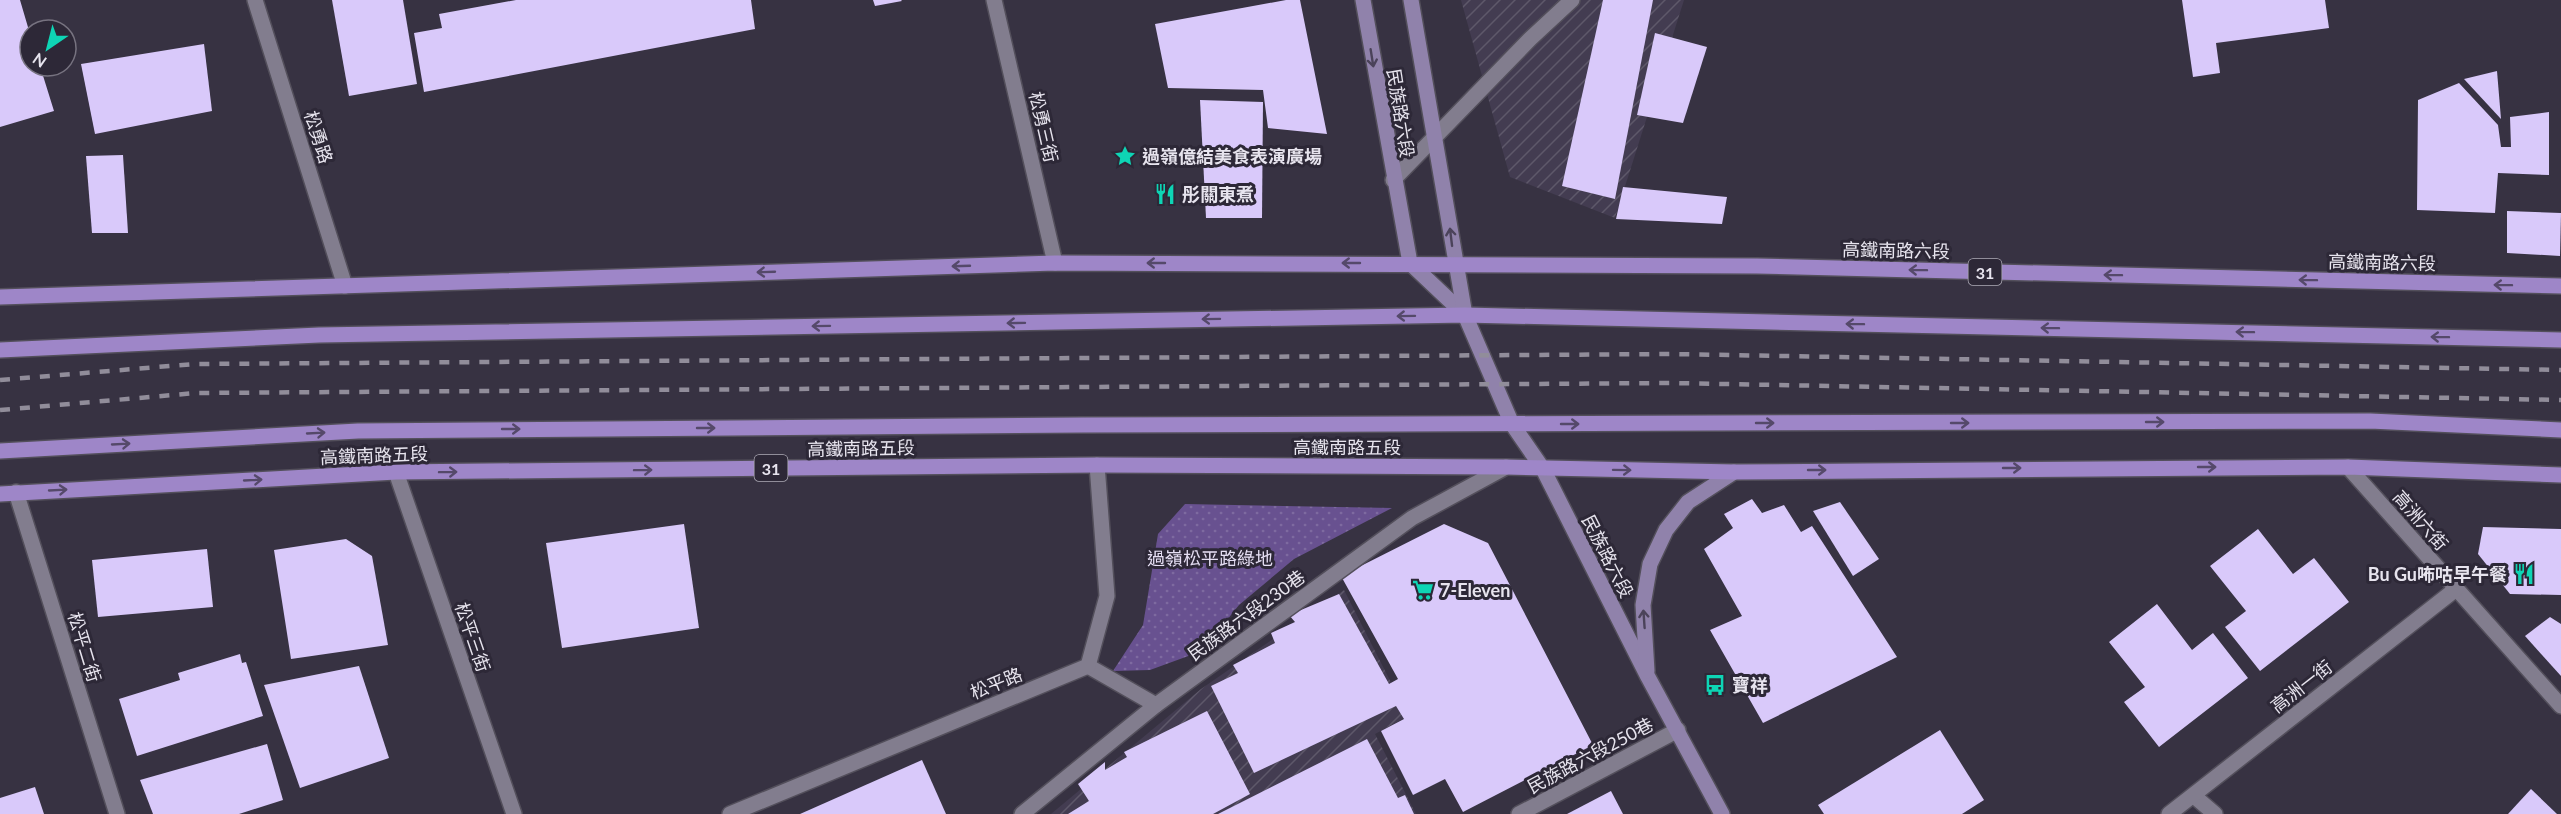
<svg xmlns="http://www.w3.org/2000/svg" width="2561" height="814" font-family="Lato,'Noto Sans TC',sans-serif">
<defs>
<pattern id="industrial-furrows" width="10" height="10" patternUnits="userSpaceOnUse" patternTransform="scale(1.5)"><rect width="10" height="10" fill="#433c51"/><path d="M-1 1l2-2M0 10L10 0M9 11l2-2" fill="none" stroke="#5e586a"/></pattern>
<pattern id="grass-dots" width="8" height="8" patternUnits="userSpaceOnUse" patternTransform="scale(1.5)"><rect width="8" height="8" fill="#685190"/><path d="M2 2h.1M6 6h.1" fill="none" stroke="#7e6aa0" stroke-width="1.8" stroke-linecap="round"/></pattern>
</defs>
<rect width="100%" height="100%" fill="#373242"/>
<g fill="url(#industrial-furrows)">
<path d="M1461 0H1684L1615 218 1510 177Z"/>
<path d="M1344 590 1408 716 1375 734 1416 814H1051L1201 689Z"/>
</g>
<path fill="url(#grass-dots)" d="M1185 504 1392 508 1294 559 1239 605 1202 651 1150 670 1113 671 1143 625 1158 534Z"/>
<g fill="#d9c9fa">
<path d="M0 0H20L30 34V66H40L54 111 0 127Z"/>
<path d="M332 0H403L417 84 349 96Z"/>
<path d="M516 0H751L755 29 424 92 414 33 442 28 439 14Z"/>
<path d="M873 0H901L902 1 875 6Z"/>
<path d="M1286 0H1300L1327 134 1268 128 1263 90 1168 88 1155 24Z"/>
<path d="M1603 0H1653L1615 199 1562 186Z"/>
<path d="M2182 0H2325L2329 28 2216 43 2220 73 2193 77Z"/>
<path d="M1655 33 1707 47 1683 123 1637 115Z"/>
<path d="M204 44 212 111 95 134 81 64Z"/>
<path d="M2497 71 2501 119 2464 79Z"/>
<path d="M2459 83 2498 125 2501 147H2511L2510 117 2549 112V175L2498 173 2495 213 2417 210 2418 100Z"/>
<path d="M1200 100 1263 102 1262 218H1206Z"/>
<path d="M123 155 128 233H92L86 156Z"/>
<path d="M1623 187 1727 197 1722 224 1616 219Z"/>
<path d="M2507 211 2561 213 2560 256 2507 253Z"/>
<path d="M1752 499 1762 513 1784 505 1801 532 1812 526 1897 657 1763 723 1710 630 1742 616 1704 549 1733 528 1724 514Z"/>
<path d="M1840 502 1879 559 1853 576 1813 511Z"/>
<path d="M684 524 699 628 562 648 546 543Z"/>
<path d="M1444 524 1488 543 1593 745 1463 812 1445 779 1413 795 1381 731 1404 719 1396 706 1254 773 1211 686 1238 673 1233 665 1275 643 1271 633 1295 622 1289 615 1339 594 1389 684 1398 679 1341 576Z"/>
<path d="M2483 527 2561 529V595L2510 594 2478 554Z"/>
<path d="M2258 529 2293 574 2314 558 2349 602 2260 671 2225 627 2246 611 2210 566Z"/>
<path d="M346 539 372 556 388 645 291 659 274 550Z"/>
<path d="M207 549 213 607 98 617 92 560Z"/>
<path d="M2157 604 2192 650 2213 633 2248 678 2159 747 2124 702 2145 687 2109 642Z"/>
<path d="M2550 617 2561 624V676L2525 636Z"/>
<path d="M240 654 242 663 246 662 263 716 137 756 119 699 180 680 178 673Z"/>
<path d="M359 666 389 758 300 788 264 685Z"/>
<path d="M1207 711 1250 794 1213 814H1068L1089 801 1078 784 1105 762V770L1127 757 1124 752Z"/>
<path d="M1940 730 1984 800 1962 814H1824L1818 805Z"/>
<path d="M1367 739 1398 798 1405 795 1414 814H1218Z"/>
<path d="M267 744 283 800 239 814H153L140 780Z"/>
<path d="M922 760 946 814H800Z"/>
<path d="M35 787 44 814H0V798Z"/>
<path d="M2531 789 2557 814H2508Z"/>
<path d="M1611 791 1623 814H1567Z"/>
</g>
<g fill="none" stroke-linecap="round" stroke-linejoin="round">
<defs>
<g id="lane">
<path d="M1393 180 1530 39 1572 0"/>
<path d="M1088 666 1156 705"/>
<path d="M1022 814 1156 705 1412 518 1506 467"/>
<path d="M1519 814 1678 730"/>
</g>
<g id="street">
<path d="M255 0 345 286"/>
<path d="M994 0 1055 263"/>
<path d="M2348 467 2561 706"/>
<path d="M396 472 514 814"/>
<path d="M16 492 117 814"/>
<path d="M2194 796 2215 814"/>
<path d="M730 814 1088 666 1107 596 1097 465"/>
<path d="M2169 814 2456 589"/>
</g>
<g id="secondary">
<path d="M1363 0 1410 263 1465 315"/>
<path d="M1411 0 1465 315 1512 424 1543 469 1648 677 1722 814"/>
<path d="M1647 671 1643 605 1650 564 1666 530 1688 502 1734 472"/>
</g>
<g id="primary">
<path d="M0 297 1055 263 1757 266 2561 286"/>
<path d="M0 350 319 335 1465 315 2561 340"/>
<path d="M0 451 358 431 1083 425 2370 421 2561 430"/>
<path d="M0 494 396 472 1097 465 1506 467 1734 472 2348 467 2561 475"/>
</g>
</defs>
<use href="#lane" stroke="#534f5b" stroke-width="18"/>
<use href="#street" stroke="#534f5b" stroke-width="18"/>
<use href="#secondary" stroke="#534f5b" stroke-width="18"/>
<use href="#primary" stroke="#534f5b" stroke-width="18"/>
<use href="#lane" stroke="#827d8e" stroke-width="15"/>
<use href="#street" stroke="#827d8e" stroke-width="15"/>
<use href="#secondary" stroke="#9082ab" stroke-width="15"/>
<use href="#primary" stroke="#9e86c8" stroke-width="15"/>
<g stroke="#918d9a" stroke-width="4.5" stroke-dasharray="10 10" stroke-linecap="butt">
<path d="M0 380 194 364 1672 354 2561 370"/>
<path d="M0 410 196 393 1672 383 2561 400"/>
</g>
</g>
<defs><path id="oneway-shaft" d="M-6 0H5M1.5-3L5.5 0L1.5 3" fill="none" stroke-width="1.6" stroke-linecap="round" stroke-linejoin="round" transform="scale(1.5)"/></defs>
<g stroke="#4b435a">
<use href="#oneway-shaft" transform="translate(1372 58) rotate(81)"/>
<use href="#oneway-shaft" transform="translate(1451 237) rotate(-97)"/>
<use href="#oneway-shaft" transform="translate(1644 619) rotate(-94)"/>
</g>
<g stroke="#55496a">
<use href="#oneway-shaft" transform="translate(1156 263) rotate(-180)"/>
<use href="#oneway-shaft" transform="translate(1351 263) rotate(-180)"/>
<use href="#oneway-shaft" transform="translate(961 266) rotate(178)"/>
<use href="#oneway-shaft" transform="translate(1918 270) rotate(-179)"/>
<use href="#oneway-shaft" transform="translate(766 272) rotate(178)"/>
<use href="#oneway-shaft" transform="translate(2113 275) rotate(-179)"/>
<use href="#oneway-shaft" transform="translate(2308 280) rotate(-179)"/>
<use href="#oneway-shaft" transform="translate(2503 285) rotate(-179)"/>
<use href="#oneway-shaft" transform="translate(1406 316) rotate(179)"/>
<use href="#oneway-shaft" transform="translate(1211 319) rotate(179)"/>
<use href="#oneway-shaft" transform="translate(1016 323) rotate(179)"/>
<use href="#oneway-shaft" transform="translate(1855 324) rotate(-179)"/>
<use href="#oneway-shaft" transform="translate(821 326) rotate(179)"/>
<use href="#oneway-shaft" transform="translate(2050 328) rotate(-179)"/>
<use href="#oneway-shaft" transform="translate(2245 332) rotate(-179)"/>
<use href="#oneway-shaft" transform="translate(2440 337) rotate(-179)"/>
<use href="#oneway-shaft" transform="translate(2155 422)"/>
<use href="#oneway-shaft" transform="translate(1765 423)"/>
<use href="#oneway-shaft" transform="translate(1960 423)"/>
<use href="#oneway-shaft" transform="translate(1570 424)"/>
<use href="#oneway-shaft" transform="translate(706 428)"/>
<use href="#oneway-shaft" transform="translate(511 429)"/>
<use href="#oneway-shaft" transform="translate(316 433) rotate(-3)"/>
<use href="#oneway-shaft" transform="translate(121 444) rotate(-3)"/>
<use href="#oneway-shaft" transform="translate(2207 467)"/>
<use href="#oneway-shaft" transform="translate(2012 468)"/>
<use href="#oneway-shaft" transform="translate(643 470) rotate(-1)"/>
<use href="#oneway-shaft" transform="translate(1622 470) rotate(1)"/>
<use href="#oneway-shaft" transform="translate(1817 470)"/>
<use href="#oneway-shaft" transform="translate(448 472) rotate(-1)"/>
<use href="#oneway-shaft" transform="translate(253 480) rotate(-3)"/>
<use href="#oneway-shaft" transform="translate(58 490) rotate(-3)"/>
</g>
<defs>
<symbol id="sight-bare" viewBox="-9 -9 18 18"><path d="M0-6L1.8-2.2L6-1.7L2.9 1.2L3.7 5.4L0 3.3L-3.7 5.4L-2.9 1.2L-6-1.7L-1.8-2.2Z" fill="#0ed5b5" stroke="#2d2837" stroke-width="2.5" paint-order="stroke"/></symbol>
<symbol id="restaurant-bare" viewBox="-9 -9 18 18"><path d="M-5-6h1v4h1v-4h1v4h1v-4h1v5L-1.5 .5V6h-2V.5L-5-1ZM5-6V6H3V1.5H1.5Q1.5-4 5-6Z" fill="#0ed5b5" stroke="#2d2837" stroke-width="2.5" paint-order="stroke"/></symbol>
<symbol id="supermarket-bare" viewBox="-9 -9 18 18"><path d="M-6-5.5h2.5l.6 2H6L4.5 2H-2.5L-4.4-4H-6ZM-1.5 3.2a1.3 1.3 0 1 0 .1 0ZM3 3.2a1.3 1.3 0 1 0 .1 0Z" fill="#0ed5b5" stroke="#2d2837" stroke-width="2.5" paint-order="stroke"/></symbol>
<symbol id="bus-bare" viewBox="-9 -9 18 18"><path d="M-5-6H5V4H4V6H2V4H-2V6H-4V4H-5ZM-3.5-4V0h7V-4ZM-3.5 1.2v1.5H-2V1.2ZM2 1.2v1.5H3.5V1.2Z" fill="#0ed5b5" stroke="#2d2837" stroke-width="2.5" paint-order="stroke"/></symbol>
</defs>
<g fill-rule="evenodd">
<use href="#sight-bare" x="1110" y="141" width="30" height="30"/>
<use href="#restaurant-bare" x="1150" y="179" width="30" height="30"/>
<use href="#restaurant-bare" x="2509" y="559" width="30" height="30"/>
<use href="#supermarket-bare" x="1408" y="575" width="30" height="30"/>
<use href="#bus-bare" x="1700" y="670" width="30" height="30"/>
</g>
<g text-anchor="middle" dominant-baseline="central" stroke-width="6" stroke-linejoin="round" paint-order="stroke">
<g fill="#2d2837" stroke="#afacb7" stroke-width="1.5">
<rect x="1968.5" y="259" width="33" height="26" rx="4.5"/>
<rect x="754.5" y="455" width="33" height="26" rx="4.5"/>
</g>
<g font-size="16" font-weight="bold" fill="#e7e4ee">
<text x="1985" y="272">31</text>
<text x="771" y="468">31</text>
</g>
<g font-size="18" fill="#e7e4ee" stroke="#2d2837">
<text transform="translate(1401 113) rotate(81)">民族路六段</text>
<text transform="translate(1044 127) rotate(77)">松勇三街</text>
<text transform="translate(319 137) rotate(72)">松勇路</text>
<text transform="translate(1896 250) rotate(1)">高鐵南路六段</text>
<text transform="translate(2382 262) rotate(1)">高鐵南路六段</text>
<text x="1347" y="447">高鐵南路五段</text>
<text transform="translate(861 448) rotate(-1)">高鐵南路五段</text>
<text transform="translate(374 455) rotate(-2)">高鐵南路五段</text>
<text transform="translate(2421 520) rotate(49)">高洲六街</text>
<text transform="translate(1608 556) rotate(63)">民族路六段</text>
<text transform="translate(1246 615) rotate(-36)">民族路六段230巷</text>
<text transform="translate(473 637) rotate(71)">松平三街</text>
<text transform="translate(85 647) rotate(73)">松平二街</text>
<text transform="translate(996 683) rotate(-22)">松平路</text>
<text transform="translate(2301 686) rotate(-38)">高洲一街</text>
<text transform="translate(1590 755) rotate(-28)">民族路六段250巷</text>
</g>
<g font-size="18" font-weight="bold" fill="#e7e4ee" stroke="#2d2837" text-anchor="start">
<text x="1142" y="156">過嶺億結美食表演廣場</text>
<text x="1182" y="194">彤關東煮</text>
<text x="2507" y="574" text-anchor="end">Bu Gu咘咕早午餐</text>
<text x="1440" y="590">7-Eleven</text>
<text x="1732" y="685">寶祥</text>
</g>
<g font-size="18" fill="#e6dff4" stroke="#2d2837">
<text x="1210" y="558">過嶺松平路綠地</text>
</g>
</g>
<g transform="translate(48 48) rotate(215)"><circle r="28" fill="#2d2837" stroke="#777380" stroke-width="1.5"/>
<path d="M0-4.5L10 22L0 15L-10 22Z" fill="#0ed5b5"/>
<text y="-9" font-size="16" font-weight="bold" text-anchor="middle" fill="#e7e4ee">N</text>
</g>
</svg>
